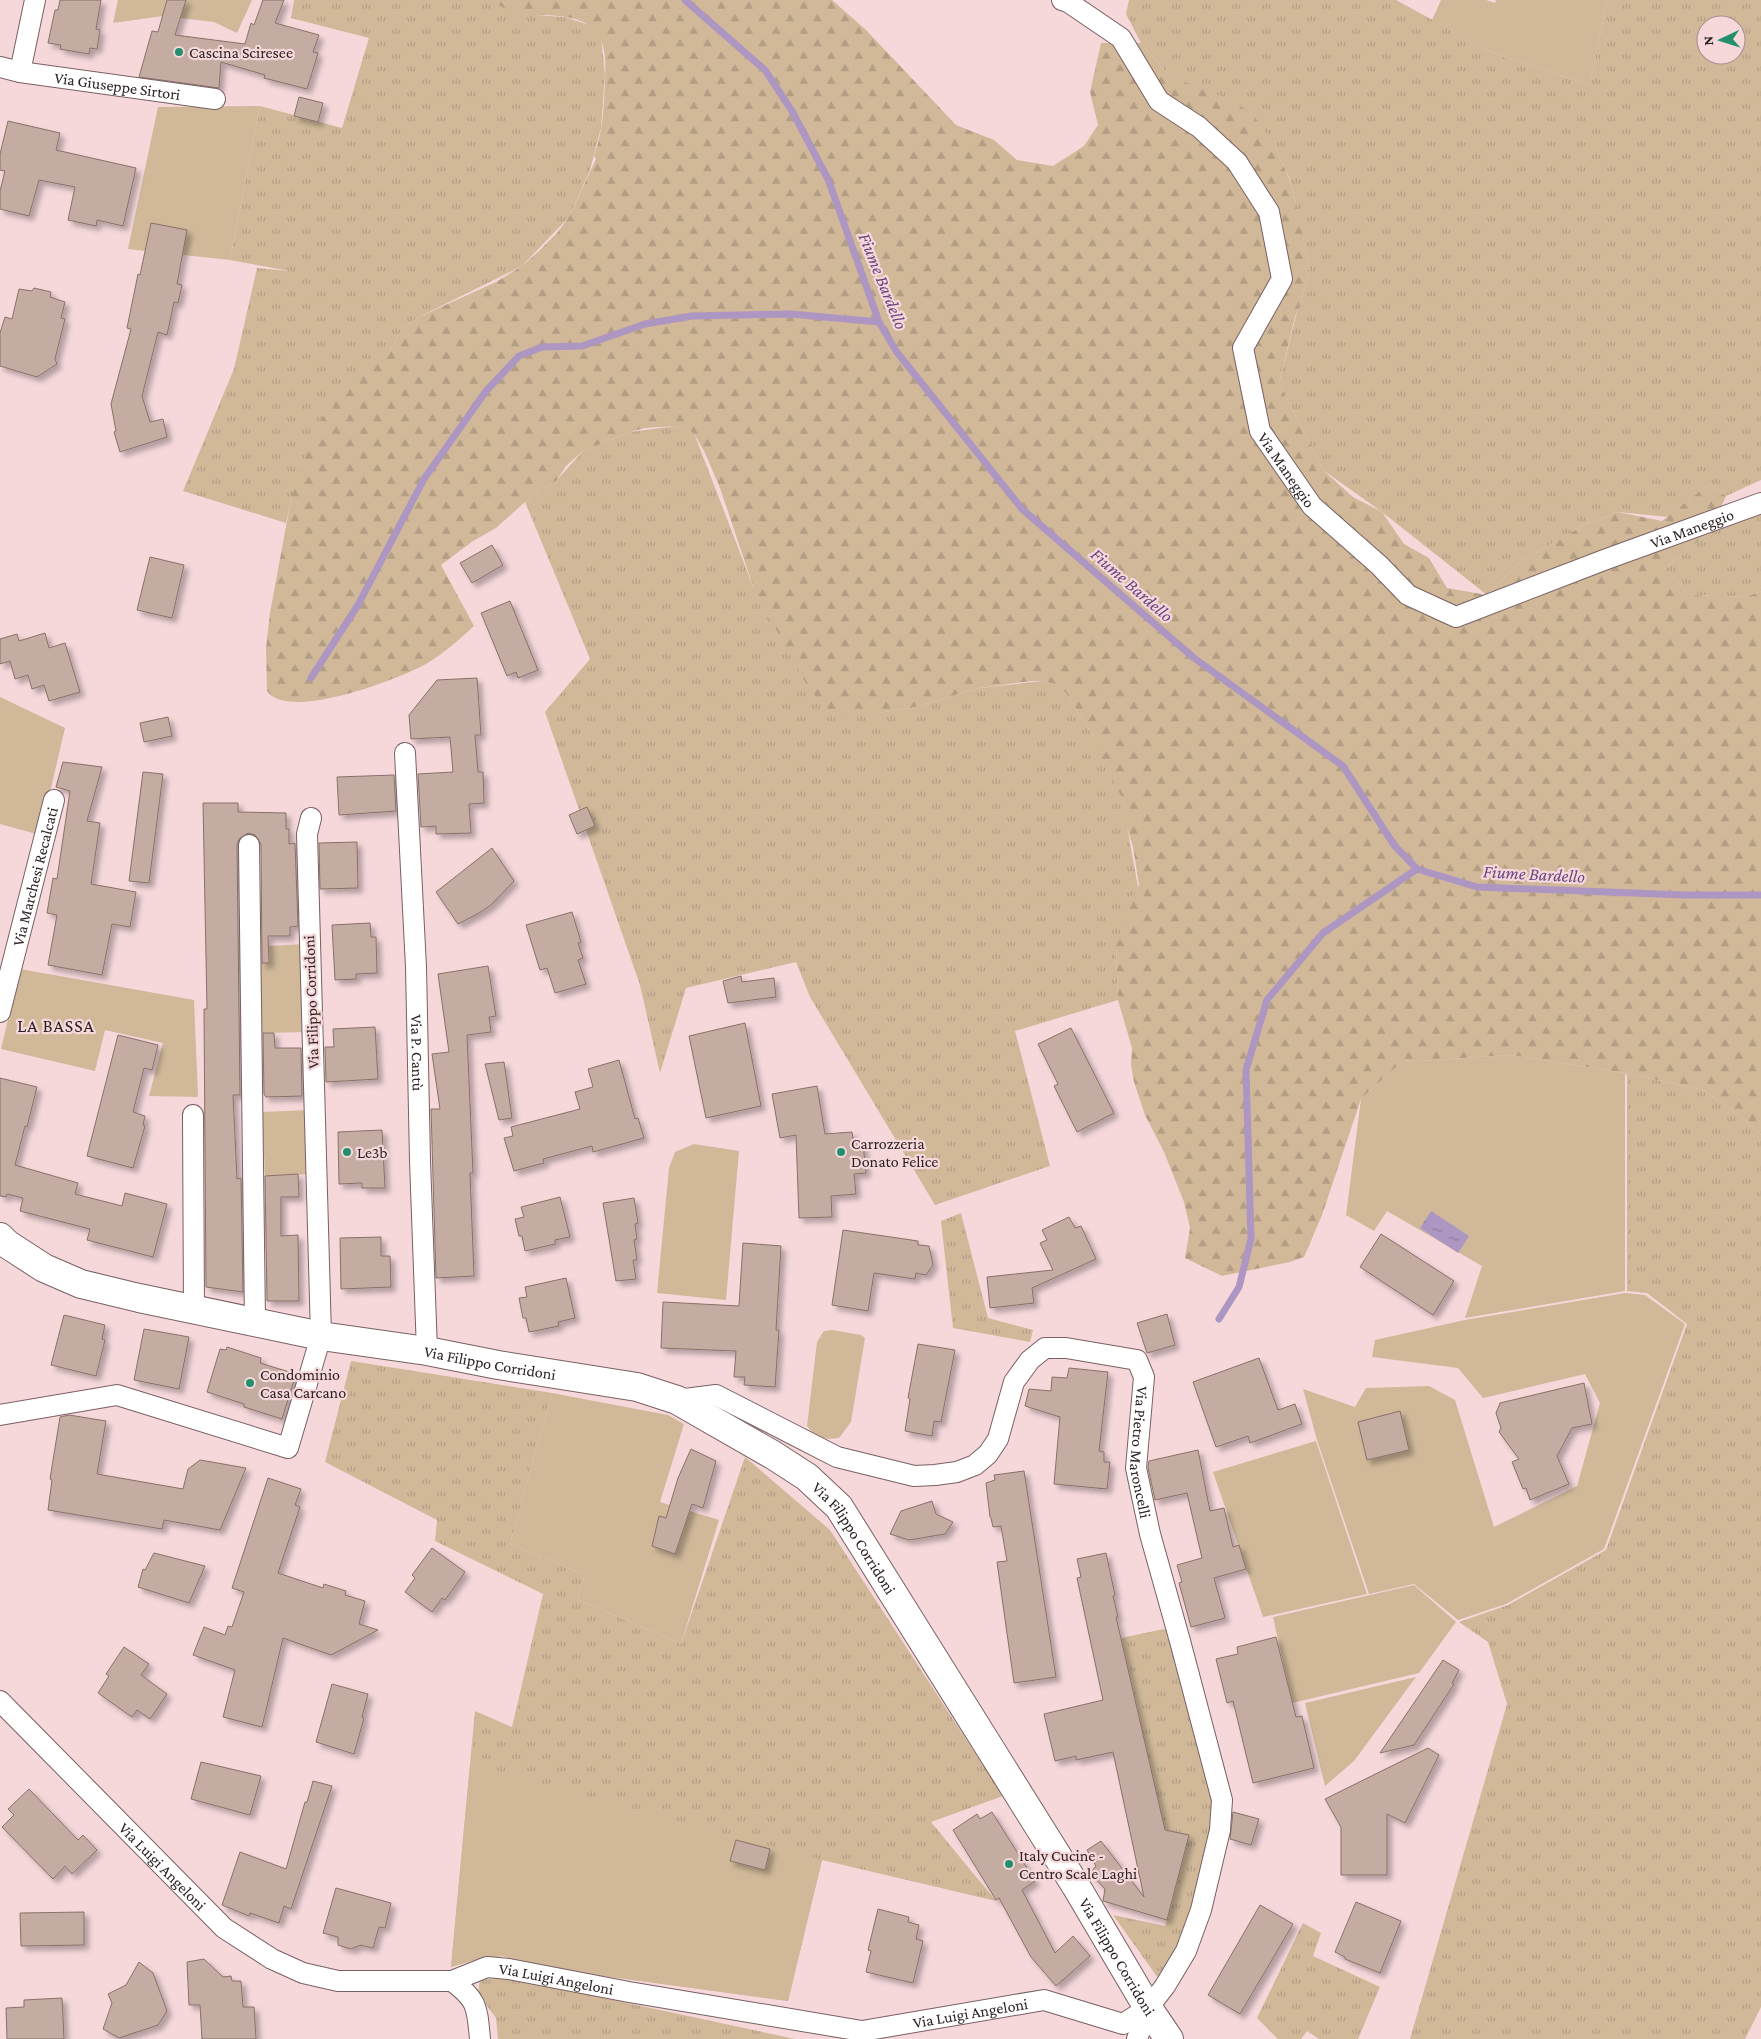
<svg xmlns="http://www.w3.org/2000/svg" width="1761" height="2039" font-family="'Crimson Pro',serif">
<defs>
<pattern id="grass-tufts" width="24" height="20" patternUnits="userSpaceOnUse" patternTransform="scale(1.25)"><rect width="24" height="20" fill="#d0b899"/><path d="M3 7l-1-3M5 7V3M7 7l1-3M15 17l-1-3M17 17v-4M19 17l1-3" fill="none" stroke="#b39e84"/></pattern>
<pattern id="forest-firs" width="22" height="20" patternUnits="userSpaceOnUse" patternTransform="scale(1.25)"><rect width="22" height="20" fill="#d0b899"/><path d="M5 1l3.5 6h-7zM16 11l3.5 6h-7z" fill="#b39e84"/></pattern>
<pattern id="water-ripples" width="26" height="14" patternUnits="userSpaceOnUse" patternTransform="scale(1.25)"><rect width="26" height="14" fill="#ae96c2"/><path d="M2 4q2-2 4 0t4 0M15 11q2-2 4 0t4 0" fill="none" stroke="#8e7a9d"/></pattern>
<filter id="shadow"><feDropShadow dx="4.5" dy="4.5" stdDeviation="2.5" flood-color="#0004"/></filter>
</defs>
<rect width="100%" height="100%" fill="#f6d8db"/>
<g fill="url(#grass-tufts)" fill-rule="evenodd">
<path d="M294 0H496L518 14 565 17 592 26 601 37 605 74 601 128 590 170 569 217 522 266 417 318 402 329 388 354 293 491 286 523 183 491 234 369 257 268 290 271 230 260 260 106 342 128 369 38 291 18Z"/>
<path d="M1129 0H1396L1495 54 1590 85 1607 0H1761V480L1726 496 1709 484 1668 517 1618 512 1582 526 1520 562 1487 595 1382 512 1323 470 1279 383 1298 308 1310 273 1296 203 1289 177 1272 142 1169 76 1141 43 1126 14ZM1706 25H1736V55H1706Z"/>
<path d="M676 426 694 433 754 589 877 713 911 708 979 688 1043 681 1055 684 1066 693 1092 734 1122 798 1138 887 1116 945 1118 1000 1015 1031 1050 1166 935 1205 810 997 796 962 686 988 660 1073 640 985 545 712 590 659 525 502 557 480 583 451 630 432Z"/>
<path d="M1761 510V591L1746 597 1689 595 1664 568 1709 533Z"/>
<path d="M1625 1073 1703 1090 1744 1119 1761 1135V2007L1745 2039H1410L1507 1704 1488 1642 1459 1622 1508 1605 1606 1550 1687 1324 1647 1293 1627 1291V1076Z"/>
<path d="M961 1213 988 1318 1033 1330 1030 1342 953 1328 941 1221Z"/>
<path d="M351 1361 552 1393 510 1544 585 1575 577 1599 681 1644 745 1457 830 1530 1003 1796 931 1822 996 1901 822 1860 788 2001 538 1967 503 1956 478 1959 451 1967 475 1711 512 1727 543 1594 435 1541 437 1520 325 1462Z"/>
<path d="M1169 1628 1217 1807 1201 1900 1175 1960 1158 1978 1113 1915 1165 1926 1189 1835 1165 1830 1121 1638Z"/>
<path d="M1303 1923 1321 1933 1313 1956 1380 1987 1358 2039H1319L1307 2031 1301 2039H1278L1257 2018Z"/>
<path d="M506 1977 795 2039H498L496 2018 478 1994 480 1980Z"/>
</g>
<path fill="url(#forest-firs)" d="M490 0H832L866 30 956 125 994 140 1017 160 1053 166 1084 146 1098 125 1090 92 1101 43H1141L1169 76 1221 96 1244 108 1257 120 1272 141 1289 178 1298 210 1310 273 1295 317 1279 383 1323 470 1353 497 1382 512 1404 544 1429 558 1447 588 1487 595 1520 562 1582 526 1618 512 1662 521 1709 484 1726 496 1709 533 1664 568 1689 595 1746 597 1761 591V1135L1744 1119 1703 1090 1625 1073 1510 1055 1402 1062 1361 1099 1322 1215 1304 1257 1290 1262 1222 1276 1185 1258 1190 1228 1184 1202 1164 1152 1145 1115 1134 1082 1131 1065 1132 1048 1118 1000 1116 945 1128 907 1139 885 1133 847 1124 817 1122 798 1100 756 1092 734 1066 693 1055 684 1043 681H1032L979 688 911 708 877 713 846 715 830 711 821 703 808 687 754 589 720 488 705 453 694 433 676 426 645 428 630 432 583 451 566 466 557 480 525 502 496 528 473 541 441 565 474 626C459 640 444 653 426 664 399 679 288 722 267 691L266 648 270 613 295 478 325 412 345 386 388 354 402 329 417 318 496 282 522 266 539 251 557 233 569 217 596 159 594 156C603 132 604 105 605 80 608 33 596 18 548 15 539 15 530 16 521 15 511 13 499 5 490 0Z"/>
<g fill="#d0b899">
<path d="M118 0H252L237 33 214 22 163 16 113 23Z"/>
<path d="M1441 0H1486L1495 3 1496 0H1607L1590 85 1495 54 1432 20Z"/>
<path d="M260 106 230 260 128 249 158 107Z"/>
<path d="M0 697 65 728 40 835 0 824Z"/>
<path d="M306 944 308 1032 260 1033 259 963 269 962V946Z"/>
<path d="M20 969 194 1000 198 1097 149 1096 163 1043 105 1030 95 1071 1 1049Z"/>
<path d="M1510 1055 1625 1073V1291L1465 1318 1482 1266 1387 1211 1374 1231 1346 1215 1361 1099 1402 1062Z"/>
<path d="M310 1110 313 1174 265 1176 262 1112Z"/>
<path d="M694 1144 739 1151 726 1300 657 1293 669 1168 675 1152Z"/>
<path d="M1625 1293 1645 1295 1685 1324 1604 1549 1506 1604 1458 1620 1414 1584 1369 1594 1317 1440 1303 1389 1355 1407 1366 1388 1429 1386 1455 1400 1494 1527 1577 1486 1600 1403 1585 1374 1483 1398 1458 1368 1372 1357 1375 1340 1465 1320Z"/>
<path d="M832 1330 861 1335 865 1338 851 1422 839 1438C825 1440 816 1439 807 1426L817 1342 824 1331Z"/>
<path d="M552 1393 668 1415 684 1424 660 1502 719 1520 681 1644 577 1599 585 1575 510 1544Z"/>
<path d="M1316 1441 1367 1594 1263 1617 1213 1472Z"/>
<path d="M1414 1585 1456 1622 1419 1673 1292 1703 1273 1617Z"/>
<path d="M1416 1677 1354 1761 1325 1786 1305 1703Z"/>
<path d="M470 1765 822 1860 788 2001 538 1967 503 1956 478 1959 451 1967Z"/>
</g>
<path fill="url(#water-ripples)" d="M1431 1211 1469 1236 1458 1253 1420 1228Z"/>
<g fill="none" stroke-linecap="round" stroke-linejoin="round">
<g stroke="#ae96c2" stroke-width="7">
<path d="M685 0 765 70 792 111 828 179 879 322 896 351 1022 509 1194 658 1343 766 1394 845 1417 869 1477 887 1684 895H1761"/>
<path d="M311 678 358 605 424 479 486 391 519 356 542 347 582 346 645 324 692 316 791 314 879 322"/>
<path d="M1219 1319 1239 1287 1251 1239 1246 1070 1267 1000 1323 933 1417 869"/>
</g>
</g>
<g fill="#c5aca2" stroke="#887168" filter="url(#shadow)">
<path d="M60 0H101L96 29 100 30 97 49 90 48 89 54 60 49 61 45 48 43 55 10H58Z"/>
<path d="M167 0H186L175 35 245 44 251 23 254 25 263 0H284L275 23 319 35 313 52 318 53 307 89 264 78 265 75 221 62 219 88 139 77 152 31 158 32Z"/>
<path d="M299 97 323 103 318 122 294 116Z"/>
<path d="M8 121 60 133 56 150 136 168 123 226 97 220 96 226 68 220 75 187 39 180 29 216 0 209V191L5 171 0 170V154Z"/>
<path d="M151 223 187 230 177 284 182 285 178 303 174 302 167 335 158 332 142 396 150 422 163 419 167 437 120 452 114 432 116 431 111 404 131 329 127 328 138 274 140 275Z"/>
<path d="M34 288 51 292 50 297 65 302 61 318 65 319 55 359 57 364 37 377 0 366V333L5 317 12 319 19 289 32 291Z"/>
<path d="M492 545 503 565 472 583 460 563Z"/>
<path d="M150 557 184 565 172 618 137 610Z"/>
<path d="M510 601 538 670 518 678 516 672 507 676 481 613Z"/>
<path d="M45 633 49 648 65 643 80 692 49 701 44 685 32 689 28 675 15 679 10 661 0 664V639L17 634 19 641Z"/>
<path d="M477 678 481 735H475L478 772H483L484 803 469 804 471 833 436 834V826L421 827 418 774 453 772 450 737 411 739 409 715 437 680Z"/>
<path d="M168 717 172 736 144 742 140 723Z"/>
<path d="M63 762 102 767 87 821 100 823 91 884 136 892 130 927 112 924 102 975 48 965 57 915 47 913 53 878 57 879 70 791 56 787Z"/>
<path d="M143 772 163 774 149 883 129 881Z"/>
<path d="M394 775 396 811 339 815 337 777Z"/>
<path d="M203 803H238V812L286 813V829H289V844L295 843 298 926 290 927V936H268L269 963H262L261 844 255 835 248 833 239 839 237 845 240 1095H233L237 1179 241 1178 243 1292 206 1287 204 1009H207Z"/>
<path d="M587 807 595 826 577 834 569 815Z"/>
<path d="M357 842 358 888 320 889 319 843Z"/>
<path d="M492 848 514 881 491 905 479 913 458 924 436 892Z"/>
<path d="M572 912 581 942 578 943 583 958 578 960 586 984 555 993 547 968 540 970 526 925Z"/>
<path d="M370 923 371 937H376L377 973 356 974V979L335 980 332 925Z"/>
<path d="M488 966 496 1016 489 1017 491 1032 467 1035 473 1173H470L474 1276 436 1278 431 1109H440L432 1054 449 1052 438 974Z"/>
<path d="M741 976 742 982 774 978 776 997 728 1003 723 981Z"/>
<path d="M745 1023 761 1106 706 1118 689 1036Z"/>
<path d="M375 1027 378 1079 326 1082 325 1047H334L333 1029Z"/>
<path d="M1071 1028 1114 1113 1077 1132 1054 1086 1058 1084 1038 1044Z"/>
<path d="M263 1033H274L275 1048H301L302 1096 266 1097 264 1094Z"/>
<path d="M118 1035 158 1045 152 1070 144 1068 133 1112 145 1116 143 1125 145 1126 133 1168 87 1156Z"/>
<path d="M619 1060 635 1119 638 1118 644 1138 593 1152 592 1146 543 1159 544 1163 514 1171 504 1138 513 1136 511 1127 580 1109 575 1092 593 1087 588 1069Z"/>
<path d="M504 1062 512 1118 499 1120 485 1064Z"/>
<path d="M0 1078 37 1087 27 1127 25 1126 15 1165 78 1183 75 1194 122 1206 125 1193 167 1204 153 1257 87 1240 90 1229 20 1211 23 1198 7 1194 6 1197 0 1196Z"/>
<path d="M817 1086 825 1134 852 1132 854 1144 863 1143 866 1173 854 1174 856 1194 831 1196 832 1217 799 1218 796 1135 780 1138 772 1094Z"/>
<path d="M382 1130 385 1188H362V1183L339 1184 338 1132Z"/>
<path d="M298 1174 299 1197H281V1236L298 1235 299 1301H267L265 1176Z"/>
<path d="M560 1197 570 1237 555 1240V1244L525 1251 522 1236H519L515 1219 524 1217 521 1207Z"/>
<path d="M634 1198 638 1223 635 1224 637 1239 634 1240 637 1260H633L636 1279 616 1281 603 1203Z"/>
<path d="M1069 1217 1075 1228 1081 1226 1096 1259 1032 1288 1034 1303 990 1308 987 1277 1053 1270 1040 1243 1047 1240 1042 1230Z"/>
<path d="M843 1230 918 1241V1245L929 1246 933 1265 926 1275 916 1273 915 1279 874 1273 868 1311 832 1305Z"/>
<path d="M1381 1234 1454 1281 1433 1315 1360 1267Z"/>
<path d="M381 1237V1256H390L391 1287 341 1289 340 1238Z"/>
<path d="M743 1243 781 1246 776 1330H779L775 1387 744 1385 745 1377H734L736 1351 661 1348 663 1302 739 1306Z"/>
<path d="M566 1278 575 1318 558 1322 559 1326 529 1332 526 1318H523L519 1298 527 1297 525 1287Z"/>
<path d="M1167 1314 1175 1345 1147 1353 1137 1323Z"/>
<path d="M64 1315 105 1325 102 1339 105 1340 96 1376 51 1365Z"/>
<path d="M144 1329 189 1337 179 1389 134 1380Z"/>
<path d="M918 1344 955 1350 941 1422 934 1421 932 1436 905 1431 910 1399 908 1398Z"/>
<path d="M227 1347 261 1358 260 1363 296 1374 282 1419 244 1407V1404L207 1392 220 1349 226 1350Z"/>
<path d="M1259 1358 1278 1410 1295 1404 1302 1424 1250 1443 1248 1436 1216 1447 1193 1382Z"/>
<path d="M1069 1368 1108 1372 1099 1451 1104 1452V1462H1110L1107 1489 1054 1484 1060 1417 1025 1406 1029 1389 1051 1391 1052 1377 1067 1378Z"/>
<path d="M1584 1383 1592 1424 1572 1428 1557 1456 1569 1484 1530 1500 1526 1488 1523 1489 1512 1462 1519 1459 1499 1432 1501 1428 1496 1413 1500 1403Z"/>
<path d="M1400 1411 1409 1450 1367 1460 1358 1422Z"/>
<path d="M69 1415 106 1421 97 1474 183 1489 188 1469 200 1460 246 1468 220 1530 164 1520 162 1529 48 1510 52 1480 50 1479 60 1417Z"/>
<path d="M691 1449 716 1461 703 1508 692 1504 675 1554 652 1546 659 1516 666 1518 678 1478Z"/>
<path d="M1198 1450 1210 1511 1224 1508 1233 1547 1239 1545 1246 1569 1214 1578 1225 1618 1191 1627 1179 1583 1182 1582 1177 1565 1202 1558 1187 1493 1155 1500 1148 1467 1149 1461Z"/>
<path d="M1024 1471 1056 1677 1014 1683 997 1562 1007 1561 1001 1526 993 1527 991 1518 990 1517 986 1483 995 1480 994 1475Z"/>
<path d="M268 1478 301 1489 295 1505 300 1507 278 1573 323 1588 324 1584 346 1591 345 1595 365 1601 359 1624 378 1630 331 1655 283 1638 262 1727 223 1717 235 1670 193 1655 204 1627 225 1635 228 1626 232 1627 244 1592 232 1588Z"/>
<path d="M932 1501 936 1514 953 1522 945 1534 909 1540 890 1534 901 1511Z"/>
<path d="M432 1548 465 1572 445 1600 442 1598 432 1612 405 1592 415 1578 412 1575Z"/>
<path d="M154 1553 205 1566 189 1603 138 1587 143 1569 145 1570Z"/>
<path d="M1106 1553 1115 1595 1113 1596 1118 1617H1116L1165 1830 1189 1835 1167 1920 1103 1901 1105 1889 1090 1873 1096 1866 1087 1850 1101 1841 1144 1897 1113 1752 1076 1760V1756L1055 1761 1044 1714 1103 1700 1077 1578 1081 1577 1077 1559Z"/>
<path d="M1276 1637 1296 1717 1302 1716 1314 1768 1253 1783 1233 1701 1227 1703 1216 1659 1238 1654 1237 1647Z"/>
<path d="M124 1647 149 1664 141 1675 167 1694 150 1719 137 1710 132 1717 98 1693 109 1676 106 1674Z"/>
<path d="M1443 1660 1459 1670 1452 1683 1454 1684 1414 1745 1380 1753Z"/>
<path d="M332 1684 368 1694 362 1717 364 1718 354 1754 316 1742Z"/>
<path d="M1428 1748 1439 1755 1405 1823 1387 1814V1875H1341V1827L1325 1799Z"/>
<path d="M201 1762 261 1776 250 1815 191 1799Z"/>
<path d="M313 1781 332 1786 291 1909 284 1906 279 1923 250 1913 249 1916 222 1905 240 1852 286 1869 305 1802H307Z"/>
<path d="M29 1789 78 1840 83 1835 97 1850 72 1874 65 1866 53 1879 2 1827 14 1815 8 1809Z"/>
<path d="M992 1812 1035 1881 1022 1890 1055 1953 1073 1936 1090 1956 1056 1986 1031 1957 999 1898 996 1900 953 1830 977 1814 980 1819Z"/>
<path d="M1233 1812 1259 1819 1251 1845 1230 1839Z"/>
<path d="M736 1840 770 1849 765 1870 730 1861Z"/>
<path d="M336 1888 391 1903 385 1928 379 1927 373 1948 360 1945 351 1949 338 1945V1937L323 1933Z"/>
<path d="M1356 1902 1401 1921 1380 1973 1345 1959V1957L1335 1952Z"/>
<path d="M1260 1905 1293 1924 1240 2014 1208 1995Z"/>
<path d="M878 1909 909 1917 908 1922 919 1925 916 1939 923 1941 913 1983 866 1972 871 1951 868 1950Z"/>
<path d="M84 1912V1945L21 1946 20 1913Z"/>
<path d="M204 1959 223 1977 231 1976 232 1981H241L243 2007H254L256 2039H202L200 2005H189L187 1962Z"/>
<path d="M139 1962 153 1973 167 2011 158 2025 119 2038 103 2029 112 2003 108 1994 126 1985Z"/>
<path d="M62 1998 64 2039H7L6 2008 24 2007V2000Z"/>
</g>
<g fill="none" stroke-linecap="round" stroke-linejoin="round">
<defs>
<g id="street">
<path id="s1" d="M1062 0 1068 2 1121 38 1159 101 1199 127 1237 162 1269 212 1282 279 1243 348 1260 431 1312 506 1379 565 1408 595 1456 617 1604 560 1761 503"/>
<path id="s2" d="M0 67 20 72 215 99"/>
<path d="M20 72 35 0"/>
<path id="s3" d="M405 753 416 967 420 1161 427 1351"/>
<path d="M249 845 255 1322"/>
<path id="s4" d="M0 1012 54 800"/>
<path d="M193 1115 194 1310"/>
<path id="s5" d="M677 1400 716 1395 837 1457 914 1476 935 1475 957 1472 975 1465 988 1454 998 1439 1014 1382 1030 1360 1045 1348H1066L1137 1360 1144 1377 1136 1468 1150 1534 1180 1641 1222 1800 1220 1830 1201 1910 1186 1951 1165 1986 1148 2008 1137 2039"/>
<path d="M0 1415 117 1395 288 1448 321 1336 307 834 311 818"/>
<path id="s6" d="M0 1701 224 1928 272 1959 303 1973 338 1981H452L487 1967 509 1969 629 1992 862 2031 1044 2000 1123 2024 1148 2008"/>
<path d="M452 1981C478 2000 477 2008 480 2039"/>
</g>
<g id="secondary">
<path id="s7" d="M0 1237 7 1244 44 1268 81 1284 139 1298 321 1336 427 1351 498 1365 637 1387 677 1400 773 1455 807 1477 839 1507 1076 1886 1148 2008 1169 2039"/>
</g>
</defs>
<use href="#street" stroke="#796062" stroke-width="22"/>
<use href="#secondary" stroke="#796062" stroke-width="30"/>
<use href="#street" stroke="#fff" stroke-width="20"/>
<use href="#secondary" stroke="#fff" stroke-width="28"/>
</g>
<g fill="#238f6d" stroke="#f6d8db" stroke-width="2">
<circle cx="179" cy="52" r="5"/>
<circle cx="347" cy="1152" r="5"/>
<circle cx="841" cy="1152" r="5"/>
<circle cx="250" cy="1383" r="5"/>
<circle cx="1009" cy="1864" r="5"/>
</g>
<g text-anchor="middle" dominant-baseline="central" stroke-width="4.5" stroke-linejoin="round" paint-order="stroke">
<g font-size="16" fill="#2c2223" stroke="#f6d8db" text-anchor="start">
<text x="189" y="52">Cascina Sciresee</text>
<text x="851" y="1143">Carrozzeria<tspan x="851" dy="18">Donato Felice</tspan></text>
<text x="357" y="1152">Le3b</text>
<text x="260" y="1374">Condominio<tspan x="260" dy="18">Casa Carcano</tspan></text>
<text x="1019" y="1855">Italy Cucine -<tspan x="1019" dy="18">Centro Scale Laghi</tspan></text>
</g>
<g font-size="16" fill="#2c2223" stroke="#f6d8db">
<text stroke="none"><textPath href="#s2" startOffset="119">Via Giuseppe Sirtori</textPath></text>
<text stroke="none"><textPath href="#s1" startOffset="582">Via Maneggio</textPath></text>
<text stroke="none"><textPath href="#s1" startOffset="1062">Via Maneggio</textPath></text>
<text stroke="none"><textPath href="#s4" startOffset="140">Via Marchesi Recalcati</textPath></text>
<text transform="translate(311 1002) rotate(-92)">Via Filippo Corridoni</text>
<text stroke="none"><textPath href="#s3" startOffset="300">Via P. Cantù</textPath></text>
<text stroke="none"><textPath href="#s7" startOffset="511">Via Filippo Corridoni</textPath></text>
<text stroke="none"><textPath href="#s5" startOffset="645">Via Pietro Maroncelli</textPath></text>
<text stroke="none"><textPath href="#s7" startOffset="931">Via Filippo Corridoni</textPath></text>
<text stroke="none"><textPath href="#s6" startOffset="232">Via Luigi Angeloni</textPath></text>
<text stroke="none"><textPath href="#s7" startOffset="1426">Via Filippo Corridoni</textPath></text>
<text stroke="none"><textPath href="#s6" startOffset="668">Via Luigi Angeloni</textPath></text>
<text stroke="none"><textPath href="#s6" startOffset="1088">Via Luigi Angeloni</textPath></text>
</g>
<g font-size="18" font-style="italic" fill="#684781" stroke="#f6d8db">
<text transform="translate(883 281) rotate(68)">Fiume Bardello</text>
<text transform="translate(1132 585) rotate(41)">Fiume Bardello</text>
<text transform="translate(1534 874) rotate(3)">Fiume Bardello</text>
</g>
<g font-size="18" letter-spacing="1" fill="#2c2223" stroke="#f6d8db">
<text x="56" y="1026">LA BASSA</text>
</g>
</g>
<g transform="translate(1721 40) rotate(266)"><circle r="24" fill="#f6d8db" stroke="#a58f91"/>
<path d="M0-4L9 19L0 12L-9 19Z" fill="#238f6d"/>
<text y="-8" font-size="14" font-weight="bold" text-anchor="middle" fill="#2c2223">N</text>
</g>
</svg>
